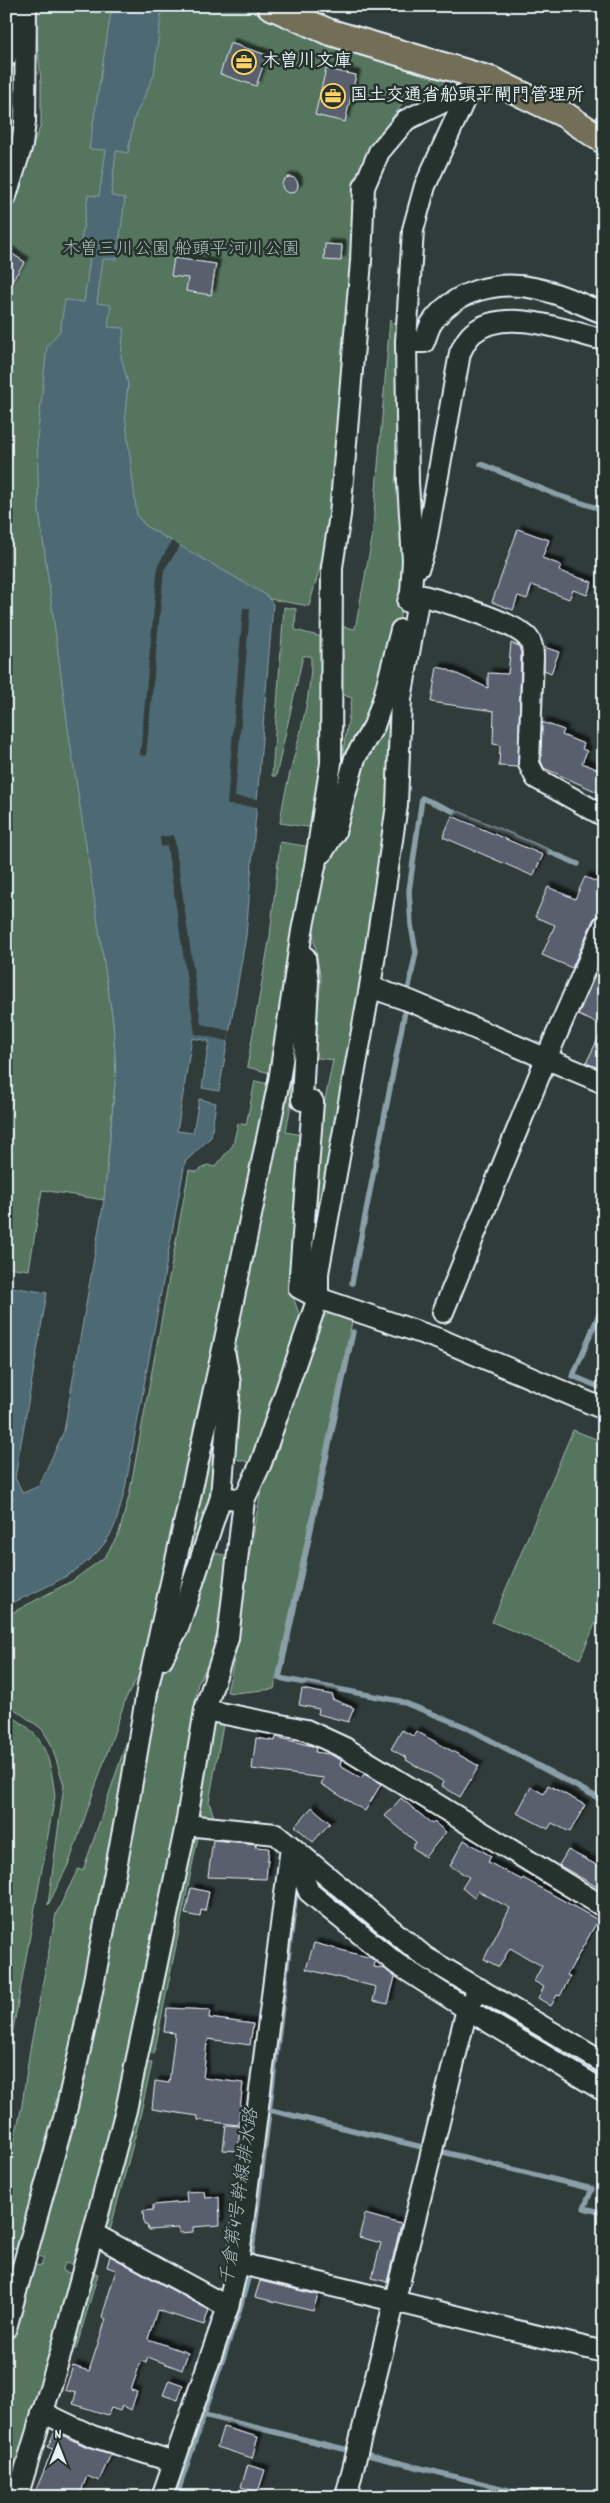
<svg xmlns="http://www.w3.org/2000/svg" width="610" height="2503" font-family="Dekko,'Klee One',sans-serif">
<defs>
<filter id="shadow"><feDropShadow dx="4.5" dy="-4.5" stdDeviation="1" flood-color="#0009"/></filter>
</defs>
<rect width="100%" height="100%" fill="#303c3a"/>
<filter id="ink" filterUnits="userSpaceOnUse"><feTurbulence type="fractalNoise" baseFrequency=".02" numOctaves="2"/><feDisplacementMap in="SourceGraphic" scale="10" xChannelSelector="R" yChannelSelector="G"/><feConvolveMatrix kernelMatrix="1 2 1 2 8 2 1 2 1" color-interpolation-filters="sRGB"/></filter>
<g filter="url(#ink)">
<g fill="#55755e" stroke="#9eb3ab">
<path d="M34 6H245L296 31 437 70 446 80 438 91 407 97 371 147 332 524 309 606 270 599 147 527 137 516 39 510 113 1021 116 1073 104 1200 42 1190 29 1270 6 1267V215L41 125V82Z"/>
<path d="M390 319 399 328 401 424 395 483 404 484V599L380 702 331 823 352 698 337 693 339 626 355 629 372 539Z"/>
<path d="M284 607 296 609 295 630 326 638 325 694 318 747 322 785 314 828 280 823C287 767 312 712 311 656H303L276 776H272Z"/>
<path d="M402 675 380 882 310 1287 316 1145 333 1060 312 1057 321 980 312 929 322 877 341 838 362 759Z"/>
<path d="M280 842 311 847 270 1073 247 1067 270 936Z"/>
<path d="M302 992 301 1047 286 1132 307 1136 292 1294 302 1322 253 1463 232 1458 239 1382 235 1333Z"/>
<path d="M255 1081 269 1084 221 1321 145 1664 126 1698 69 1863 48 1905 64 1785 51 1744 42 1729 6 1703V1616L72 1581 105 1557 119 1533 129 1496 189 1170 197 1172 207 1165 215 1167 233 1145 238 1123 246 1125Z"/>
<path d="M328 1314 353 1317 274 1689 234 1693 227 1692 239 1638 246 1569 266 1466 318 1321Z"/>
<path d="M222 1392 211 1500 170 1625Z"/>
<path d="M573 1430 604 1442V1603L580 1659 492 1622Z"/>
<path d="M210 1552 233 1557 224 1634 198 1683 181 1787 179 1819 138 2032 79 2267 65 2263 62 2271 77 2275 10 2497H6V2355L32 2264 41 2266 44 2258 35 2255 93 2035 162 1675 185 1629Z"/>
<path d="M6 1714C45 1732 50 1757 55 1796L6 2069Z"/>
<path d="M134 1720 75 2034 20 2250 6 2246V2177L22 2105 30 2049 56 1914 78 1869 83 1871Z"/>
<path d="M218 1723 223 1725 209 1802 214 1817 198 1816 199 1793 211 1724Z"/>
<path d="M199 1832 154 2054 143 2050 187 1836Z"/>
<path d="M141 2062 152 2063 138 2125 108 2238 99 2232Z"/>
<path d="M88 2270 98 2274 76 2349 66 2347Z"/>
</g>
<path fill="#4d6973" stroke="#8b9fa8" d="M112 6H162L154 75 134 119 128 153 116 151 111 196 125 198 117 259H103L97 303 111 305 108 327 124 328 121 356 128 384 125 414 137 516 147 527 266 595 273 604 246 936 219 1091 202 1088 209 1041 192 1038 177 1131 193 1133 199 1099 216 1103 211 1137 185 1162 124 1494C120 1506 118 1520 112 1531 92 1571 44 1587 6 1606V1503L14 1499 6 1485V1286L47 1293 15 1478 23 1493 39 1486 64 1431 104 1200 116 1073 113 1021 69 735 39 510 37 440 47 346 60 331 65 300 84 302 90 257 79 256 88 195 99 196 106 150 89 149Z"/>
<g fill="#303c3a">
<path d="M172 541 180 546 164 570 146 756 140 755 158 565Z"/>
<path d="M243 608H250L235 797 259 799 258 807 227 805Z"/>
<path d="M174 835 201 1024 230 1031 228 1041 195 1034 167 846 161 847 160 837Z"/>
</g>
<g fill="none" stroke-linecap="round" stroke-linejoin="round">
<g stroke="#8b9fa8" stroke-width="5.5">
<path d="M481 464 557 495 604 510"/>
<path d="M408 991 416 952 411 925 409 891 422 798 578 864"/>
<path d="M352 1283 406 1006"/>
<path d="M604 1302 573 1376 604 1389"/>
<path d="M353 1332 279 1678 400 1701 466 1727 604 1801"/>
<path d="M270 2110 426 2148"/>
<path d="M439 2151 592 2189 584 2208 604 2213"/>
<path d="M204 2415 352 2451"/>
<path d="M364 2454 537 2497"/>
<path d="M176 2497 239 2311 249 2275 296 1892"/>
</g>
</g>
<g fill="#595f6d" stroke="#e8f1f8" filter="url(#shadow)">
<path d="M230 43 267 55 256 86 220 74Z"/>
<path d="M326 69 356 75 345 122 315 115Z"/>
<circle cx="290" cy="185" r="8"/>
<path d="M325 244 342 245 341 261 324 260Z"/>
<path d="M6 250 25 262 6 289Z"/>
<path d="M174 258 216 264 211 295 186 291 188 278 171 276Z"/>
<path d="M518 529 549 540 542 558 561 565 559 571 592 582 587 595 573 590 569 599 532 585 527 599 518 596 513 610 492 602Z"/>
<path d="M511 643 519 646 521 654 518 767 499 766 500 745 493 744 494 711 431 702 437 667 446 669 488 688V673L508 674Z"/>
<path d="M544 647 559 652 551 673 544 670Z"/>
<path d="M542 722 564 730 562 735 584 744 582 749 587 751 582 763 604 772V795L544 768 541 761Z"/>
<path d="M452 816 543 855 533 876 443 837Z"/>
<path d="M585 877 604 885V913L597 915 593 920 572 968 542 955 555 925 535 917 548 887 575 899Z"/>
<path d="M604 955V1026L578 1015Z"/>
<path d="M604 1027V1070L586 1063Z"/>
<path d="M302 1689 333 1695 332 1699 354 1708 348 1722 318 1714 319 1709 299 1705Z"/>
<path d="M402 1730 413 1736 416 1731 479 1766 460 1797 442 1786 444 1782 406 1760 407 1758 391 1749Z"/>
<path d="M276 1737 312 1746 316 1748 315 1752 329 1754 341 1760 340 1766 361 1778 364 1774 381 1784 365 1811 321 1784 324 1778 252 1769 256 1738 275 1741Z"/>
<path d="M548 1785 585 1805 570 1832 552 1823 548 1829 517 1813 531 1787 544 1794Z"/>
<path d="M401 1798 432 1824 434 1822 446 1832 425 1857 412 1847 416 1842 385 1816Z"/>
<path d="M312 1807 330 1823 313 1842 295 1826Z"/>
<path d="M213 1840 256 1844 255 1847 269 1848 266 1879 208 1877Z"/>
<path d="M464 1840 491 1856 488 1862 522 1880 523 1878 598 1920 567 1975 570 1977 560 1996 557 1995 551 2006 538 1998 544 1987 534 1981 542 1966 510 1948 499 1967 484 1959 510 1908 478 1891 474 1898 462 1888 469 1877 450 1866Z"/>
<path d="M568 1850 604 1869V1891L559 1865Z"/>
<path d="M191 1888 209 1892 205 1911 201 1910 200 1917 185 1914Z"/>
<path d="M314 1943 371 1958 375 1962 374 1967 385 1969 395 1977 388 2004 373 2001 376 1987 306 1969Z"/>
<path d="M167 2008 210 2010 209 2018 253 2024 250 2045 208 2039 207 2043 203 2078 243 2083 238 2125 198 2120V2116L152 2109 155 2081 169 2083 175 2033 164 2032Z"/>
<path d="M226 2125 240 2126 238 2151 223 2150Z"/>
<path d="M204 2191 205 2198 219 2197 220 2225 193 2227V2232L179 2233V2228L148 2230 147 2225H144L143 2211 153 2210V2205L187 2202 186 2192Z"/>
<path d="M365 2214 401 2224 387 2282 372 2278 381 2243 359 2237Z"/>
<path d="M110 2256 209 2310 204 2325 157 2310 148 2339 188 2353 182 2370 148 2357 146 2363 141 2361 131 2390 137 2392 131 2410 122 2405 120 2411 111 2408 108 2415 73 2404 76 2393 65 2390 73 2366 89 2371 106 2319 102 2317 116 2270 107 2267Z"/>
<path d="M260 2281 318 2295 313 2311 255 2297Z"/>
<path d="M169 2380 183 2385 178 2400 163 2395Z"/>
<path d="M223 2427 258 2437 252 2458 217 2447Z"/>
<path d="M55 2432 87 2447 111 2454 99 2481 87 2476 79 2497H33L53 2449 47 2447Z"/>
<path d="M248 2465 265 2470 258 2492 241 2487Z"/>
</g>
<g fill="none" stroke-linecap="round" stroke-linejoin="round">
<defs>
<g id="minor">
<path d="M6 57 11 28 17 6"/>
<path d="M6 196 22 145 25 122 26 6"/>
<path d="M406 342H424C426 337 428 330 431 324 453 291 497 280 534 288 558 292 582 305 604 313"/>
<path d="M419 567 425 548 460 353C463 346 467 338 473 333 505 306 567 331 604 340"/>
<path d="M408 602 411 593C437 599 507 619 526 636 532 641 533 649 533 657L529 764 536 778 604 816"/>
<path d="M322 853 335 832 355 758 374 726 384 697 401 630"/>
<path d="M305 957 308 982 302 1100 313 1102 299 1288 318 1298V1273L370 987 386 882 397 805 401 699 417 607 411 593 413 560 408 483 406 342 413 230 425 186 467 94"/>
<path d="M370 987 410 1001 604 1083"/>
<path d="M443 1312 546 1059 604 925"/>
<path d="M225 1356 230 1383 221 1497 244 1500 261 1463 318 1298 439 1339 604 1409"/>
<path d="M162 1659 178 1628 221 1497"/>
<path d="M205 1710 306 1730 345 1748 604 1907"/>
<path d="M186 1825 276 1834 425 1957 604 2063"/>
<path d="M292 1849 309 1892 397 1964 467 2009 604 2091"/>
<path d="M94 2234 228 2307"/>
<path d="M238 2263 604 2352"/>
<path d="M6 2328 66 2111 85 2027 128 1805 148 1686 223 1349 279 1081 302 931 315 866 331 763 332 567 340 515 361 261 364 187 379 152 406 120 450 99 467 94 492 80"/>
<path d="M42 2412 92 2436 174 2462"/>
<path d="M17 2497 61 2352 126 2110 186 1825 205 1710 228 1638 244 1500"/>
<path d="M162 2497 228 2307 238 2263 291 1847"/>
<path d="M346 2497 467 2009 480 1989"/>
</g>
<path id="major" d="M270 6 329 32 492 80 565 115 604 141"/>
</defs>
<use href="#minor" stroke="#e8f1f8" stroke-width="24"/>
<use href="#major" stroke="#e8f1f8" stroke-width="29"/>
<use href="#minor" stroke="#26332d" stroke-width="20"/>
<use href="#major" stroke="#726e59" stroke-width="25"/>
</g>
</g>
<defs>
<symbol id="office-ring" viewBox="-11 -11 22 22"><circle r="9.5" fill="#26332d" stroke="#ffd166" stroke-width="1.5"/><path d="M-6-3h4V-5.5h4V-3h4V5H-6ZM-1-4.5V-3h2v-1.5ZM-6 0V1H6V0Z" fill="#ffd166"/></symbol>
</defs>
<g fill-rule="evenodd">
<use href="#office-ring" x="230" y="48" width="28" height="28"/>
<use href="#office-ring" x="319" y="82" width="28" height="28"/>
</g>
<g text-anchor="middle" dominant-baseline="central" stroke-width="5" stroke-linejoin="round" paint-order="stroke">
<g font-size="18" font-weight="bold" fill="#e8f1f8" stroke="#26332d" text-anchor="start">
<text x="262" y="62">木曽川文庫</text>
<text x="350" y="96">国土交通省船頭平閘門管理所</text>
</g>
<g font-size="18" fill="#adbfba" stroke="#26332d">
<text x="181" y="250">木曽三川公園 船頭平河川公園</text>
</g>
<g font-size="19" font-style="italic" fill="#aabbc3" stroke="#26332d">
<text transform="translate(241 2197) rotate(-82)">千倉第4号幹線排水路</text>
</g>
</g>
<rect width="610" height="2503" fill="none" stroke="#26332d" stroke-width="25"/>
<rect x="12" y="12" width="585" height="2478" fill="none" stroke="#e8f1f8" stroke-width="2" filter="url(#ink)"/>
<g transform="translate(58 2446)" stroke="#26332d" stroke-width="4" paint-order="stroke">
<path d="M0-4L9 19L0 12L-9 19Z" fill="#e8f1f8"/>
<text y="-8" font-size="14" font-weight="bold" text-anchor="middle" fill="#e8f1f8">N</text>
</g>
</svg>
